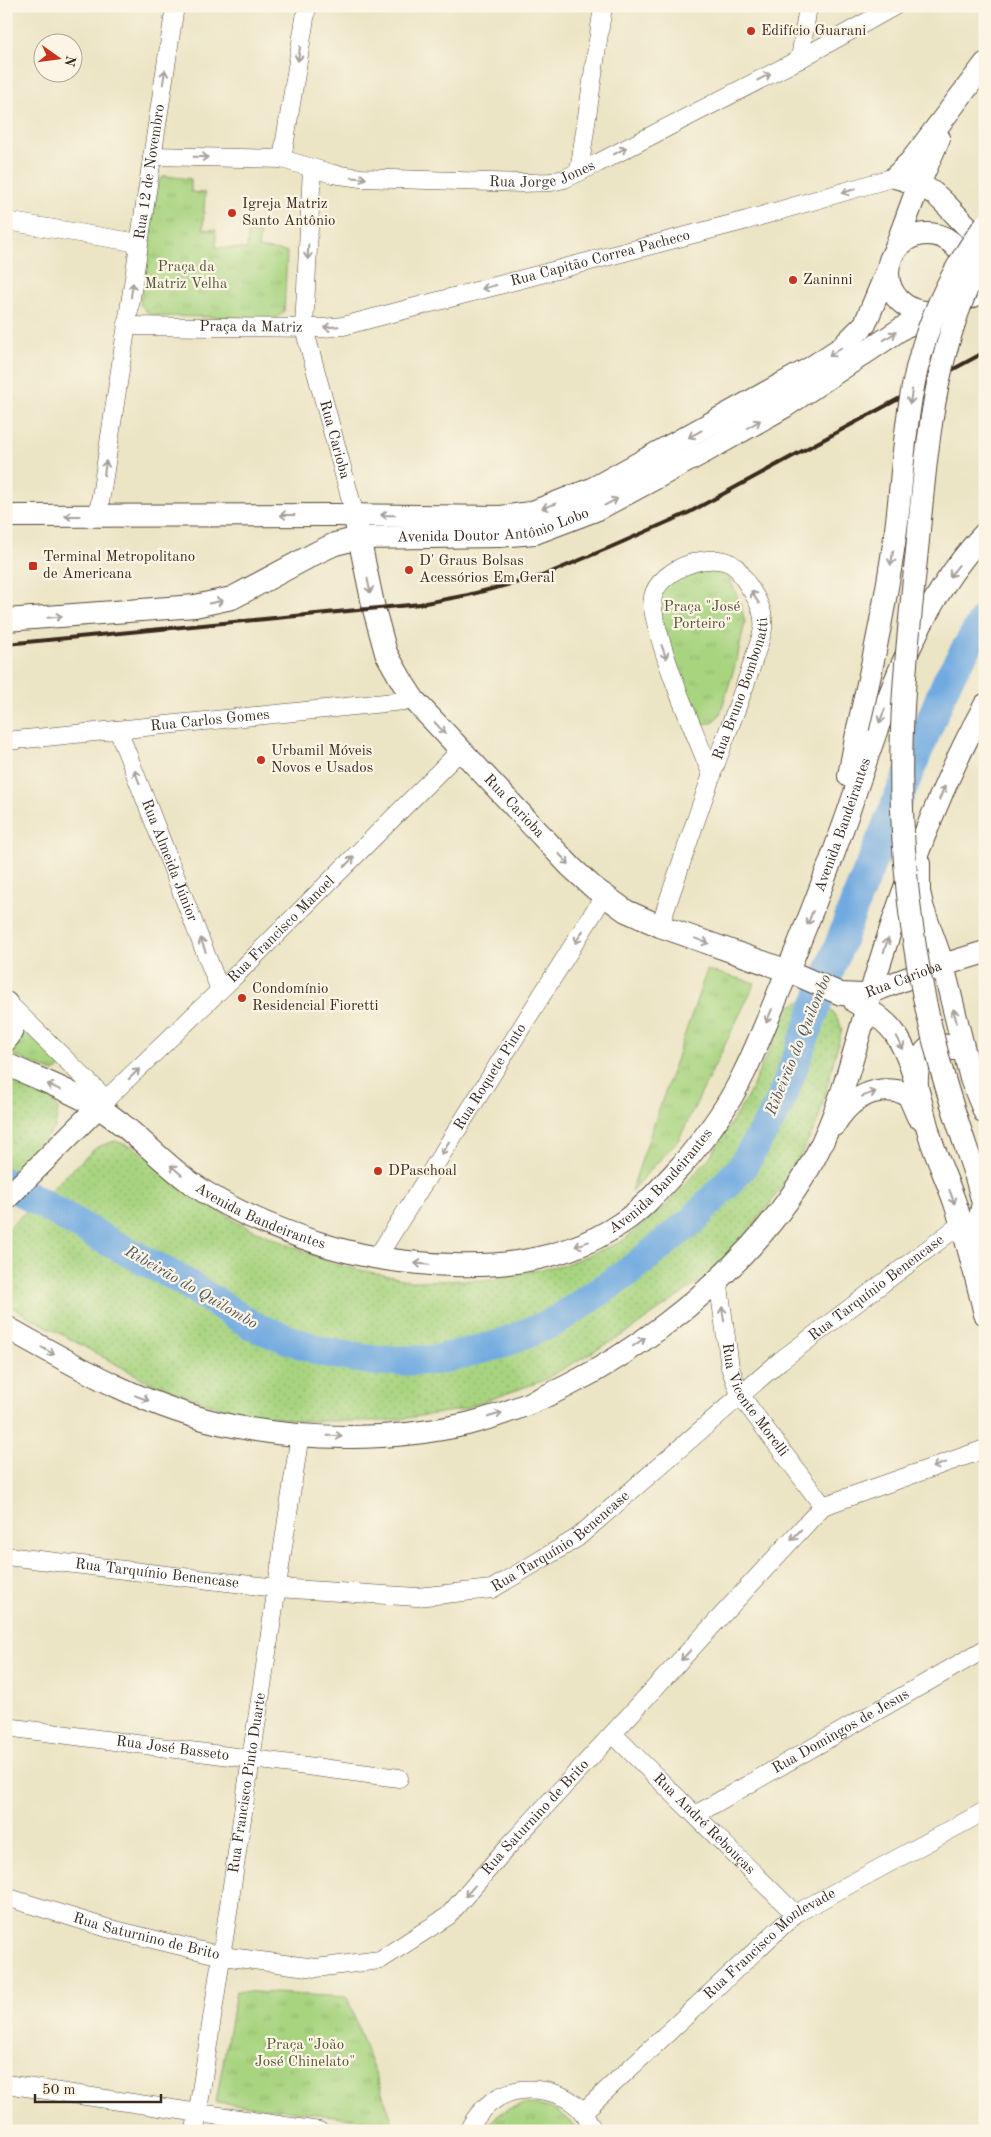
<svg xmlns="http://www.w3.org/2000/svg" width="991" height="2137" font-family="'Old Standard TT',serif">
<defs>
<pattern id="grass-dots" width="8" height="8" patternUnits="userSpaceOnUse" patternTransform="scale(1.25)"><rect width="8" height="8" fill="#a8d480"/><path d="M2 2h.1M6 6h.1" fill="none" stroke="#92b66e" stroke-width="1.8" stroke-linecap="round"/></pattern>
<pattern id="park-tufts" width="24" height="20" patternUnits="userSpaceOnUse" patternTransform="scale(1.25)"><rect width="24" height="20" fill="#a8d480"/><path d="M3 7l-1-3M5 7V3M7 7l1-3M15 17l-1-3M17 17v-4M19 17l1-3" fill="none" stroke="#92b66e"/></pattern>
</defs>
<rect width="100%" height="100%" fill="#fcf5e5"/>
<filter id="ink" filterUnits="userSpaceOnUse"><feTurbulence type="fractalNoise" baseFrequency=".02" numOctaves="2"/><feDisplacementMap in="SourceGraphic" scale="10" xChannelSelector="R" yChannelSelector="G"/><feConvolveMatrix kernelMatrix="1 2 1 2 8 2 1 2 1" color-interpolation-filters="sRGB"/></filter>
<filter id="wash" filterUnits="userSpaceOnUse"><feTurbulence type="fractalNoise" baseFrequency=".0096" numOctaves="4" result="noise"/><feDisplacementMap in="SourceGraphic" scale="20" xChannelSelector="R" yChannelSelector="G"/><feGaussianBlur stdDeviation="1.12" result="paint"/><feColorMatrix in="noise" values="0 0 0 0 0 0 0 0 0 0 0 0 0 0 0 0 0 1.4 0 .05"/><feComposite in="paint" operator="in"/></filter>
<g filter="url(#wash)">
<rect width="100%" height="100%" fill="#ebe4c5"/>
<g fill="url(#grass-dots)" stroke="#727f4f">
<path d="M810 1001C828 1005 836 1012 842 1029L818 1121 788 1179 740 1244 699 1282 626 1333 542 1381 460 1410 387 1421H299L227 1410 147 1381 6 1304V1230L97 1147 115 1141 133 1147 238 1223 334 1264 411 1281 488 1280 566 1264 621 1242 664 1207 709 1158 748 1096 789 1007 799 1002Z"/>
<path d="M6 1072 50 1094 58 1110 55 1128 6 1177Z"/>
</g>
<g fill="url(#park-tufts)" stroke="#727f4f">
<path d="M164 176 191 179V192L205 193 203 229 216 230V247L247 249 248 233 260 234 258 248 287 252 284 312 276 318 151 316 140 304 158 182Z"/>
<path d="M710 566 719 567 727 573 740 603 745 622 737 659 720 714 713 723 702 724 695 719 657 611 658 594 668 582Z"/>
<path d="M707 970 755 983 679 1139 631 1191Z"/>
<path d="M6 1011 61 1065 58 1070 53 1072 6 1052Z"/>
<path d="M236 1991 347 1997 393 2123 216 2102Z"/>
<path d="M523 2104C546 2105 565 2110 577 2131H484C494 2115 506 2109 523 2104Z"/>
</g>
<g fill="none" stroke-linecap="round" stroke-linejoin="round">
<path stroke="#71aae0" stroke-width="30" d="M6 1183 100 1237 181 1280 255 1327 323 1352 377 1361 436 1360 498 1345 554 1322 624 1275 693 1220 742 1167 779 1105 858 895 948 679 985 617"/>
</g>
</g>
<g filter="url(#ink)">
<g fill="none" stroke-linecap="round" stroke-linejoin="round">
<defs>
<g id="minor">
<path d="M800 59 808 6"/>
<path id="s1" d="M152 156 282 159 333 174 361 178 522 183 551 182 564 179 598 163 800 59 895 6"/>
<path d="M282 159 307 6"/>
<path id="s2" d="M312 168 304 328 355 515"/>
<path d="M579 172 603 6"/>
<path d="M6 221 139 243"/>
<path id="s3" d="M127 326 323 328 343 326 747 220 895 177"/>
<path id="s4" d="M98 516 175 6"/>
<path id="s5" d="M118 730 220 990"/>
<path id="s6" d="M6 741 414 700"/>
<path id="s7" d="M660 926C680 866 700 806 722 747 733 717 745 688 754 658 757 649 761 639 763 629 766 607 750 589 739 571 721 545 658 568 653 597 651 607 655 618 657 627 670 678 693 727 712 776"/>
<path d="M7 1002 107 1100"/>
<path id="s8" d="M98 1107 236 975 461 750"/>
<path id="s9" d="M376 1259 604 896"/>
<path id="s10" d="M718 1279 730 1367 740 1395 823 1506"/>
<path id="s11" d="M6 1556 277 1588 417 1597 492 1589 577 1538 780 1361 961 1224"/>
<path id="s12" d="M6 1727 399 1778"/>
<path id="s13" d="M613 1734 795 1914"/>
<path id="s14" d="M695 1815 985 1649"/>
<path id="s15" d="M6 1897 107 1928 222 1956 316 1968 380 1960 448 1916 504 1851 823 1506 985 1449"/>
<path d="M6 2084 319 2131"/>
<path id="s16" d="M583 2112 795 1914 985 1811"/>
<path id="s17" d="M195 2131 300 1434"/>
<path d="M468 2131C475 2117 485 2105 499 2097 525 2083 566 2089 584 2114 588 2119 590 2125 593 2131"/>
</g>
<g id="major">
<path d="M985 64 911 161 895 177C908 181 921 184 932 192 951 206 964 228 985 240"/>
<circle cx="927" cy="273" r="39"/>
<path d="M894 252 919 184 939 138"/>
<path d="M948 307 985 291"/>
<path d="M6 516 335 515 501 517 530 513 592 489 809 369 841 348 865 324 888 269"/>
<path id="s18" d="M356 523 374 609 386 653 403 683 414 700 571 867 594 888 626 911 660 926 788 971 841 994 863 995 943 965 985 952"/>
<path id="s19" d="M6 620 195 606 232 598 318 552 335 544 359 538 499 536 535 533 598 509 706 451 784 407 904 327 940 311"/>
<path d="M849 776 858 728"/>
<path d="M919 864V892L923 909 943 965 971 1079 985 1113"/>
<path d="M855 1002C870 1010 886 1020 896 1035 915 1063 921 1110 932 1143 939 1163 948 1183 955 1203 967 1240 976 1276 985 1314"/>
<path d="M6 1003C13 1016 17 1028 6 1040"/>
<path id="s20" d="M6 1064C36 1078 72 1091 99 1108 133 1129 159 1160 191 1183 232 1212 283 1232 331 1247 372 1259 412 1264 454 1265 513 1267 574 1256 623 1222 645 1207 663 1185 681 1166 705 1138 727 1109 743 1075 756 1049 767 1021 778 994 803 935 826 876 847 816 881 718 912 609 985 533"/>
<path d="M917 1087C916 1072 919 1050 936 1044L948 1046 953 1049"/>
<path d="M834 1125C851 1097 876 1083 908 1094L918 1117"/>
<path d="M976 1177 983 1203 980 1217 985 1243"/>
<path d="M6 1199 98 1107"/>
<path d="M6 1327C78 1368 151 1410 233 1426 308 1441 393 1441 467 1424 598 1392 751 1277 815 1157 844 1101 858 1036 876 975 905 882 938 790 985 705"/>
</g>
</defs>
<use href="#minor" stroke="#554637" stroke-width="19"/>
<use href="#major" stroke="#554637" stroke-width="24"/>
<use href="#minor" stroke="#fff" stroke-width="18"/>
<use href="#major" stroke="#fff" stroke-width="22"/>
<path stroke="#3b2a1e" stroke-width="4" d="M6 644 420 604 468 595 542 576 611 547 688 513 985 352"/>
<defs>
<g id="major-bridge">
<path d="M858 728C873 664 886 601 895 537 902 487 903 436 913 387 924 328 950 272 985 225"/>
<path d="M976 1177C964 1141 951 1105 941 1068 918 984 905 897 902 810 898 719 909 630 918 540 928 436 935 344 985 250"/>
</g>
</defs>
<use href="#major-bridge" stroke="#554637" stroke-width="24" stroke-linecap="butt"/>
<use href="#major-bridge" stroke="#fff" stroke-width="22"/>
</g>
<defs><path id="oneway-shaft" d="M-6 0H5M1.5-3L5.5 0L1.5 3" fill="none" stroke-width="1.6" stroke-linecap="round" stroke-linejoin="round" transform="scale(1.25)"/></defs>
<g stroke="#a79f9a">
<use href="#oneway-shaft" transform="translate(299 54) rotate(99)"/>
<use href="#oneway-shaft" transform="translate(164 77) rotate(-81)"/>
<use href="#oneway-shaft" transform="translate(764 77) rotate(-27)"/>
<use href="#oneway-shaft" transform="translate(620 151) rotate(-29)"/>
<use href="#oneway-shaft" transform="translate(201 157) rotate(2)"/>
<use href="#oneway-shaft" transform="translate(359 178) rotate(4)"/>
<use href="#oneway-shaft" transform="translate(849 191) rotate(161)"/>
<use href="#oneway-shaft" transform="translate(308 252) rotate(93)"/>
<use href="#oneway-shaft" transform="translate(489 287) rotate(165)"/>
<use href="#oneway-shaft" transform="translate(132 290) rotate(-82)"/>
<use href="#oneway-shaft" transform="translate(331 327) rotate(175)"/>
<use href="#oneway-shaft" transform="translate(890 336) rotate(-33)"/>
<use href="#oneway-shaft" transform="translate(835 352) rotate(145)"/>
<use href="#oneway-shaft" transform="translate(911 397) rotate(98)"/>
<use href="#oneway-shaft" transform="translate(754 424) rotate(-30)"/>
<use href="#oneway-shaft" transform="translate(695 434) rotate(151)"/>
<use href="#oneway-shaft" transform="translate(105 468) rotate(-82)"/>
<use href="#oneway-shaft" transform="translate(611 502) rotate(-28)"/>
<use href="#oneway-shaft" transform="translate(549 506) rotate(161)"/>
<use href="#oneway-shaft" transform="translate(287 515) rotate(180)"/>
<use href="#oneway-shaft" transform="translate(388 515) rotate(-179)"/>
<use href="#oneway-shaft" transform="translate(72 516) rotate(180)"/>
<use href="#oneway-shaft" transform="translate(892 558) rotate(99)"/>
<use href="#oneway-shaft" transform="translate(954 571) rotate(128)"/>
<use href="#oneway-shaft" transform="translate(369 586) rotate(78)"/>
<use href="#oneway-shaft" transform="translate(755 597) rotate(-121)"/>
<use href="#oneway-shaft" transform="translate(216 602) rotate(-12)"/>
<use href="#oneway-shaft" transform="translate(55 617) rotate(-5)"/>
<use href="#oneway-shaft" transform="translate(664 652) rotate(70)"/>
<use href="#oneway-shaft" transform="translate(882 716) rotate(112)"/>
<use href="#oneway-shaft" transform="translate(440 728) rotate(47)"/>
<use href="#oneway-shaft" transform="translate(137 777) rotate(-111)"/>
<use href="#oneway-shaft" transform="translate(942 793) rotate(-67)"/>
<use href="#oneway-shaft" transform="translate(564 859) rotate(47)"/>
<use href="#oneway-shaft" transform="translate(349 862) rotate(-45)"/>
<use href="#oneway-shaft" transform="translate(810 918) rotate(112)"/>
<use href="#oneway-shaft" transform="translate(579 937) rotate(122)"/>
<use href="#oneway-shaft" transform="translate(702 941) rotate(20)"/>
<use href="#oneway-shaft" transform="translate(203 945) rotate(-111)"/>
<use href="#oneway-shaft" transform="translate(886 945) rotate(-72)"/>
<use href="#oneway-shaft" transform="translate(769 1016) rotate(113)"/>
<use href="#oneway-shaft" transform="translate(955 1016) rotate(-104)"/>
<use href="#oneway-shaft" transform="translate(900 1043) rotate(65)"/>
<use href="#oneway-shaft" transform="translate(134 1074) rotate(-44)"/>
<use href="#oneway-shaft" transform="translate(54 1087) rotate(-155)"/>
<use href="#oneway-shaft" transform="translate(869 1094) rotate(-20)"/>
<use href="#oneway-shaft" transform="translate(445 1148) rotate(122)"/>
<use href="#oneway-shaft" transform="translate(176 1170) rotate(-139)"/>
<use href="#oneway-shaft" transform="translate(952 1197) rotate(70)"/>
<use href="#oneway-shaft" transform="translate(582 1244) rotate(160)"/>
<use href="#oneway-shaft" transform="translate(422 1264) rotate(-175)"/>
<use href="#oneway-shaft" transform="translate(723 1314) rotate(-98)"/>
<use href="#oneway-shaft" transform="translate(639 1342) rotate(-35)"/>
<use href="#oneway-shaft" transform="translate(48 1351) rotate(30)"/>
<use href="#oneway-shaft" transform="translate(142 1398) rotate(21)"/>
<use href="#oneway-shaft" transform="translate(495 1415) rotate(-17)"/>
<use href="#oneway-shaft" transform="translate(335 1436) rotate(1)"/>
<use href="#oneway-shaft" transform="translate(939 1465) rotate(161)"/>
<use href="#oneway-shaft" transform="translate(796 1535) rotate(133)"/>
<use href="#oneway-shaft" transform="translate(686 1655) rotate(133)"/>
<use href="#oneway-shaft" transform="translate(470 1891) rotate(131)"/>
</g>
</g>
<g fill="#c8321e" stroke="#fcf5e5" stroke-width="2">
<circle cx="751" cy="31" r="5"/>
<circle cx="232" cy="213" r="5"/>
<circle cx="793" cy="280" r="5"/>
<rect x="28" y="561" width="10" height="10" rx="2.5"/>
<circle cx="409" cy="570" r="5"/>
<circle cx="261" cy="760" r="5"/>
<circle cx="242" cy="998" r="5"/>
<circle cx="378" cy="1171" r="5"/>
</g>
<g text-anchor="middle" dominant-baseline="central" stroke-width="4.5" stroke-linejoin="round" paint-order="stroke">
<g font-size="15" fill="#3b2a1e" stroke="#fcf5e5" text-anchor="start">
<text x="761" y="31">Edifício Guarani</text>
<text x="242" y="204">Igreja Matriz<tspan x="242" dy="17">Santo Antônio</tspan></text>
<text x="803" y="280">Zaninni</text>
<text x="43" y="557">Terminal Metropolitano<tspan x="43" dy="17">de Americana</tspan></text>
<text x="419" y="561">D' Graus Bolsas<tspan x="419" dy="17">Acessórios Em Geral</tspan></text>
<text x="271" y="751">Urbamil Móveis<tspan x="271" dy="17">Novos e Usados</tspan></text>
<text x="252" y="989">Condomínio<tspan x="252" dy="17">Residencial Fioretti</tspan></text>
<text x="388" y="1171">DPaschoal</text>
</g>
<g font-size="15" fill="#3b2a1e" stroke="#fcf5e5">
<text stroke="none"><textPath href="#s4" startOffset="348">Rua 12 de Novembro</textPath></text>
<text stroke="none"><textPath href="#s1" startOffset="394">Rua Jorge Jones</textPath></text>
<text stroke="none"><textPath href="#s3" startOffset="482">Rua Capitão Correa Pacheco</textPath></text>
<text stroke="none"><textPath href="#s3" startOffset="124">Praça da Matriz</textPath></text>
<text stroke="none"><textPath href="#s2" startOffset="276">Rua Carioba</textPath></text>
<text stroke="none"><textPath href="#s19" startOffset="504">Avenida Doutor Antônio Lobo</textPath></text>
<text stroke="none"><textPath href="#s7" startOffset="251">Rua Bruno Bombonatti</textPath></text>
<text stroke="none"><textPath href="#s6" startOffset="205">Rua Carlos Gomes</textPath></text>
<text stroke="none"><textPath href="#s18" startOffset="334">Rua Carioba</textPath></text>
<text stroke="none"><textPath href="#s20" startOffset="1139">Avenida Bandeirantes</textPath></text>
<text stroke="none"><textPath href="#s5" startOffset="140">Rua Almeida Júnior</textPath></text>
<text stroke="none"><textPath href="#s8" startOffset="255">Rua Francisco Manoel</textPath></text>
<text stroke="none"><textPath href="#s18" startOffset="784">Rua Carioba</textPath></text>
<text stroke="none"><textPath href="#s9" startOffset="215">Rua Roquete Pinto</textPath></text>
<text stroke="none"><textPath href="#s20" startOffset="734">Avenida Bandeirantes</textPath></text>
<text stroke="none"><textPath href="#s20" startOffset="299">Avenida Bandeirantes</textPath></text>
<text stroke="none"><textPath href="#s11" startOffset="978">Rua Tarquínio Benencase</textPath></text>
<text stroke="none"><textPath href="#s10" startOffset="129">Rua Vicente Morelli</textPath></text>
<text stroke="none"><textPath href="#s11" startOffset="572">Rua Tarquínio Benencase</textPath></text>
<text stroke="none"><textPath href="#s11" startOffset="152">Rua Tarquínio Benencase</textPath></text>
<text stroke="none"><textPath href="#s14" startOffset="168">Rua Domingos de Jesus</textPath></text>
<text stroke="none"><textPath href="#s12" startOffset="168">Rua José Basseto</textPath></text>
<text stroke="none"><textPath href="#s17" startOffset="352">Rua Francisco Pinto Duarte</textPath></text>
<text stroke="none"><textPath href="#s15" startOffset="596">Rua Saturnino de Brito</textPath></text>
<text stroke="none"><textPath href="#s13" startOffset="128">Rua André Rebouças</textPath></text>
<text stroke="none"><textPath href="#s15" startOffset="146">Rua Saturnino de Brito</textPath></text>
<text stroke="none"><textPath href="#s16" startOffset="252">Rua Francisco Monlevade</textPath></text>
</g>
<g font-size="15" fill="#565436" stroke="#fcf5e5">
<text x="186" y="267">Praça da<tspan x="186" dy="17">Matriz Velha</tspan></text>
<text x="702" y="607">Praça "José<tspan x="702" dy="17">Porteiro"</tspan></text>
<text x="305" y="2045">Praça "João<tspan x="305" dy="17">José Chinelato"</tspan></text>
</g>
<g font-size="16" font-style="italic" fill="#4e5762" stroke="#fcf5e5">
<text transform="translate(799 1045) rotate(-68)">Ribeirão do Quilombo</text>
<text transform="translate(191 1288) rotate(30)">Ribeirão do Quilombo</text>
</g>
</g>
<rect width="991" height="2137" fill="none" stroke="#fcf5e5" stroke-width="25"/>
<g transform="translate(58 58) rotate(104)"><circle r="24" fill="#fcf5e5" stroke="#afa495"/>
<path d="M0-4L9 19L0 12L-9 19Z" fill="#c8321e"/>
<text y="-8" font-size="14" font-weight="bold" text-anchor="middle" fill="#3b2a1e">N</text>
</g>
<path d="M35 2094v8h126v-8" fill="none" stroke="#3b2a1e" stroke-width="2.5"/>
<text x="42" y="2094" font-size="15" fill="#3b2a1e" stroke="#fcf5e5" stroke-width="4" paint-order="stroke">50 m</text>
</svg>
